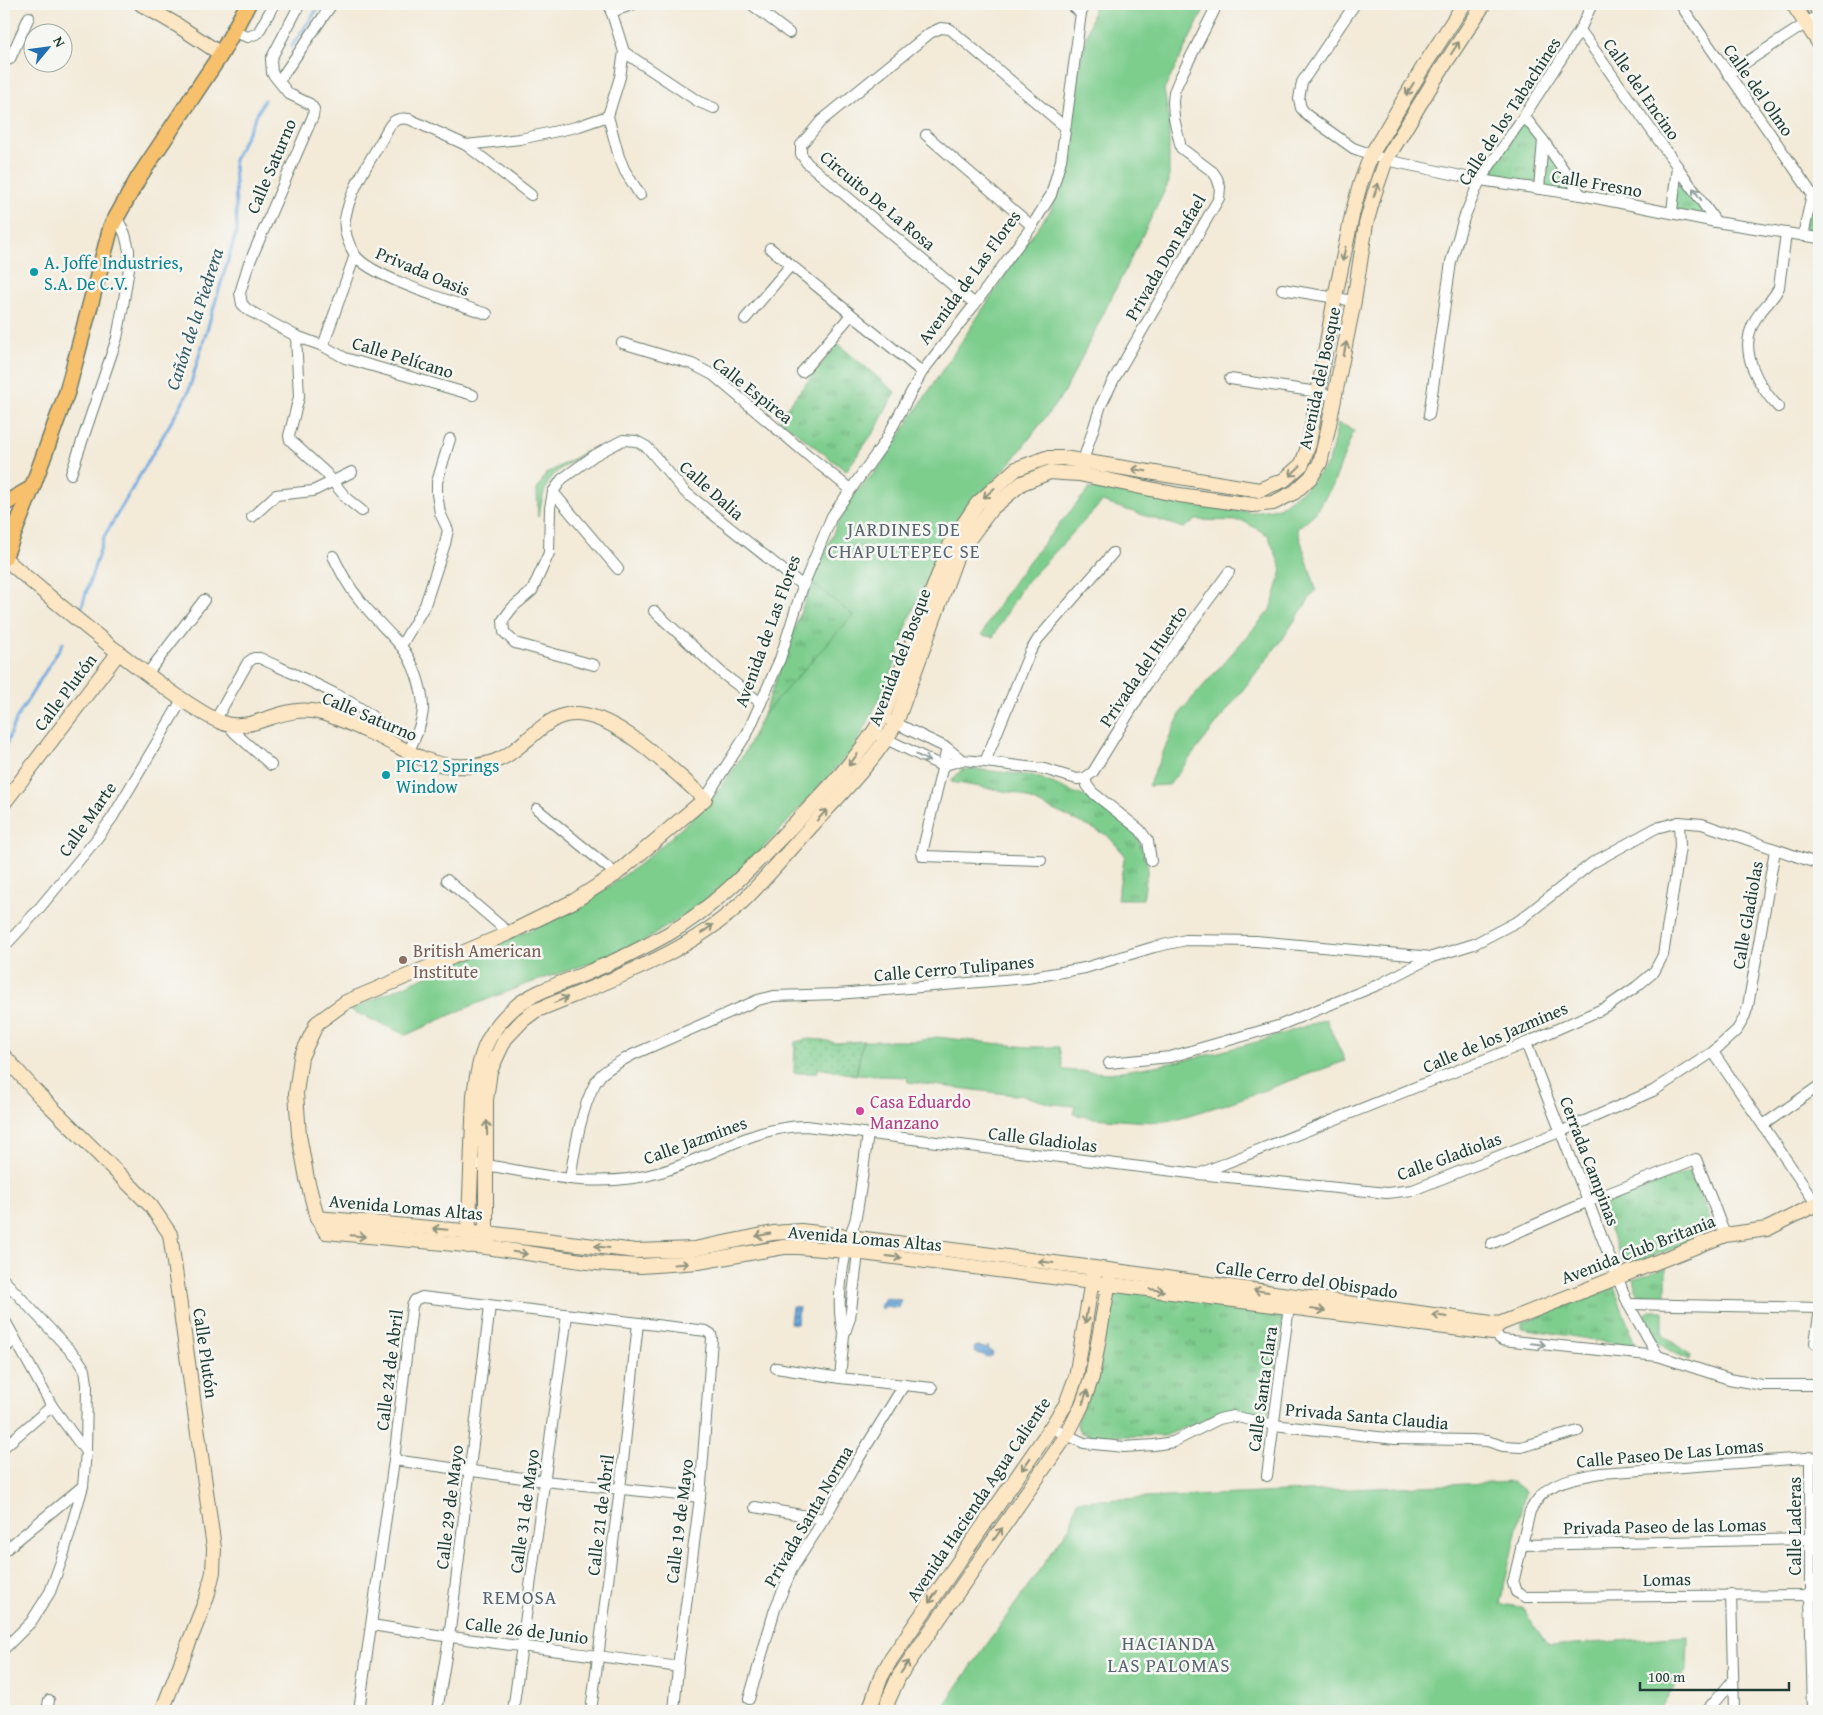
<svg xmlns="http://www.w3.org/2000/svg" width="1823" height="1715" font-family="'Gentium Book Plus',serif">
<defs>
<pattern id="park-tufts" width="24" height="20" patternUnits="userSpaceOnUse" patternTransform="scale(1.25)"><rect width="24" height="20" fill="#7dcd8d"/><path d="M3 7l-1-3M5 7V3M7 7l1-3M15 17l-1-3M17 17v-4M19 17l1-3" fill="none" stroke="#66a874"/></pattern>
<pattern id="garden-dots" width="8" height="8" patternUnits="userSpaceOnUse" patternTransform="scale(1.25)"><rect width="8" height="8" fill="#7dcd8d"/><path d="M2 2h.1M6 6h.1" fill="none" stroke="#66a874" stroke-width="1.8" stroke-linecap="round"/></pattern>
<pattern id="water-rules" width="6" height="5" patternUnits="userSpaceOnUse" patternTransform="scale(1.25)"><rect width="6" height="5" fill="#6ea9df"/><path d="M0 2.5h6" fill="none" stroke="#5a8bb6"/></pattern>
</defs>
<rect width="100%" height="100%" fill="#f6f6f2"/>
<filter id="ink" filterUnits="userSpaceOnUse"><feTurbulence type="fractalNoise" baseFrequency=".02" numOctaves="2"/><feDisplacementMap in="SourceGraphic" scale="10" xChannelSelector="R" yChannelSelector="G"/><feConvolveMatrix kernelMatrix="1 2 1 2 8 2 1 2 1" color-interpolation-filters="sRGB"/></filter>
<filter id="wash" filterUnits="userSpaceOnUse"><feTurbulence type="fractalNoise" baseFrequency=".0096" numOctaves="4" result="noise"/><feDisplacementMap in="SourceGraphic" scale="20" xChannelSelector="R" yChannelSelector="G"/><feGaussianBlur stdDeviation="1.12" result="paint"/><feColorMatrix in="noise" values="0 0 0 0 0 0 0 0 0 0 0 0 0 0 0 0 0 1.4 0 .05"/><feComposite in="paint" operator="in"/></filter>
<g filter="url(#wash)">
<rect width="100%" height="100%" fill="#f3ead8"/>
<g fill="#7dcd8d" stroke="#4e8560">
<path d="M1095 4H1207L1164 90 1169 119V182L1064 393 1013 460 954 523 909 619 893 670 879 700 855 747 774 837 730 880 697 907 641 943 597 961 524 985 466 1008 406 1035 350 1010 579 908 641 863 708 805 745 752 763 715 785 659 801 612 837 524 851 498 883 463 907 424 1029 239 1051 210 1063 176 1081 59Z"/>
<path d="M1338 423 1354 430 1333 485 1315 513 1297 529 1316 589 1283 638 1169 785 1148 786 1182 710 1271 609 1282 570 1268 535 1243 521 1196 520 1184 528 1102 502 1022 587 993 637 982 635C1008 580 1051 535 1089 489L1109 490 1158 499 1252 512 1279 508 1308 486 1329 462Z"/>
<path d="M587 451C578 459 567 463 558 471 544 481 542 502 538 517L537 490 546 474Z"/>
<path d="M1326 1019 1345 1061 1226 1104 1172 1120 1158 1122 1134 1121 1092 1118 1073 1114 1075 1106 1052 1104 1024 1096 908 1082 907 1077 856 1075 863 1041H917L937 1037 1028 1047H1059L1063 1070 1109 1073 1161 1065 1207 1055 1264 1040Z"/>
<path d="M1513 1482 1525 1492 1500 1604 1522 1607 1548 1646 1688 1636 1687 1671 1657 1711H940L1071 1525 1077 1501Z"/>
</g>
<g fill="url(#park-tufts)" stroke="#4e8560">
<path d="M1524 116 1581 195 1480 180Z"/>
<path d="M1677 166 1716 222 1672 212Z"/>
<path d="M1812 194 1819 203V239L1803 236Z"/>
<path d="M838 344 895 392 876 429 846 471 778 418Z"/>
<path d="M812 583 853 615 763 715C780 671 794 627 812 583Z"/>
<path d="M975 769 1035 776 1097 802 1134 827 1148 867 1143 899H1117L1125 855 1107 835 1016 793 951 782 961 770Z"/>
<path d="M1689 1171 1712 1223 1704 1238 1627 1265 1622 1261 1601 1206Z"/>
<path d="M1666 1267V1297L1645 1296 1637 1293 1634 1279Z"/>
<path d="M1113 1286 1285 1307 1268 1419 1227 1411 1164 1436H1092L1079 1432 1077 1423Z"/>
<path d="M1614 1287 1636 1347 1522 1328V1323Z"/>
<path d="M1652 1311H1663V1335L1690 1355 1689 1360C1666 1348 1652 1345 1643 1320L1648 1312Z"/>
</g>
<path fill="url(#garden-dots)" stroke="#4e8560" d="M809 1039 823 1040 836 1043 863 1041 856 1075 818 1068 816 1073H794L795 1042Z"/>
<g fill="url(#water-rules)" stroke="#46738a">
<path d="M885 1298 901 1300V1302L898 1308 886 1306 882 1309 880 1306Z"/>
<path d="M792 1306 799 1307 797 1324 790 1323Z"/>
<path d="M977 1346 987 1349 988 1346V1349L993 1353 992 1356 988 1357 975 1352 974 1348Z"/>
</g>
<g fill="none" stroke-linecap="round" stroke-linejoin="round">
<g stroke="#6ea9df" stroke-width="3">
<path d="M291 47 321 4"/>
<path d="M79 615 104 537 188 393 237 230 234 160 264 100"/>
<path d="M4 751 16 719 63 643"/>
</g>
</g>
</g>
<g filter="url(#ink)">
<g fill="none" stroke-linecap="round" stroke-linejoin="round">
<defs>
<g id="street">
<path d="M300 4 271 59 272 73 289 94 310 104 314 109 313 116 248 266 240 293 242 304 248 310 296 336 323 346 345 358 473 395"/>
<path d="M751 4 789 33"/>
<path d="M1070 4 1081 13"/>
<path d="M1355 4 1302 82 1299 99 1301 108 1308 116 1353 148 1386 160 1480 180 1581 195 1716 222 1819 238"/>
<path d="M1680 4 1819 204"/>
<path d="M611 12 634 4"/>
<path d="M1580 30 1677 166 1672 212"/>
<path d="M233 32 248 37 258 33 274 4"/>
<path d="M624 52 699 102 714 108"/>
<path d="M4 61 10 59 29 17"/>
<path d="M1728 74 1819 15"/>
<path d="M279 81 332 4"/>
<path d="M608 116 619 157 625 171 640 195"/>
<path d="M1524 116 1543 140 1539 189"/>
<path d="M926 135 1032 226"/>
<path d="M1543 140 1581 195"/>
<path d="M466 145 531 195"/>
<path d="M1677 166 1716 222"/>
<path d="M1803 236 1812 194"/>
<path d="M770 248 922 372"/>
<path d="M1282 289 1354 301"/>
<path d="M975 304 807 163 801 154V145L821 121 930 33 941 28 950 29 1065 127"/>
<path d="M487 314C459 304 370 277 355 255 349 246 343 230 345 219 350 191 366 167 380 143 384 137 387 128 392 123 397 118 403 118 409 119L466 145 520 139 576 127 608 116 620 77 624 52 609 4"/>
<path d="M745 319 791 265"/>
<path d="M296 336 299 397 289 436 290 440 326 473 347 499 362 511"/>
<path d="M622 343 692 364 713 375 809 456 850 489"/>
<path d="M323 346 355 255"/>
<path d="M802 372 851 315"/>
<path d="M1230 379 1318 392 1336 397"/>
<path d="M1778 407C1758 385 1738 352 1754 322 1760 309 1774 300 1779 287L1786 233"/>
<path d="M1429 415 1451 262 1464 218 1480 180 1524 116 1580 30 1592 4"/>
<path d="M1081 467 1101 405 1114 379 1219 198 1220 187 1217 178 1213 172 1181 148 1174 118 1173 102 1174 92 1179 80 1214 11"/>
<path d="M71 474 117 338 123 306 129 268V250L125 234 116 216"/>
<path d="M553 492 618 569"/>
<path d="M252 517 276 495 313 491 352 472"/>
<path d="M333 556C341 572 348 586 359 599 371 615 386 629 400 645 413 660 423 688 423 709 422 724 415 739 408 752"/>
<path d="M654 611 723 674 761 703"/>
<path d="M401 646 425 605 445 544 448 530 440 513 437 494V482L450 439"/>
<path d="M594 665 515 643 504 632 503 620 513 607 532 591 549 553 550 508 553 492 562 479 595 455 623 440 636 441 647 447 685 492 803 586"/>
<path d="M147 674 204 600"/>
<path d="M216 719 248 662 254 658H260C284 670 373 707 383 728 384 732 384 736 385 740"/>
<path d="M891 721 947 748 962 760"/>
<path d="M227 724 235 733 271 765"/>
<path d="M880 736 942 766 962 760 985 762 1044 769 1077 779 1085 778 1093 772 1148 682 1229 572"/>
<path d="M947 748 922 853 923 856 1041 860"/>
<path d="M985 762 1030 652 1038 639 1113 553"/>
<path d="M1085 778 1087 785 1092 792 1140 830 1148 841 1151 861"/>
<path d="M705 799 748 732 780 659 803 586 832 516 884 443 922 372 975 304 1032 226 1051 195 1061 160 1081 13 1085 4"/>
<path d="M537 809 616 874"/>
<path d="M447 880 509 933"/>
<path d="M4 947 37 911 95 841 112 818 182 700"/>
<path d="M1526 1043 1628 1304 1658 1356"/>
<path d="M1713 1052 1819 1208"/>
<path d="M1109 1063 1170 1057 1278 1026 1380 984 1432 957 1474 944 1520 920 1592 863 1656 828 1679 822 1702 824 1819 864"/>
<path d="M1763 1125 1819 1086"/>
<path d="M472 1164 487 1165C548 1176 600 1190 661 1172 709 1158 754 1126 806 1126L1198 1174 1387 1193 1413 1190 1562 1131 1653 1091 1713 1052 1737 1030 1744 1018 1748 1006 1775 850"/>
<path d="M1201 1173 1526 1043 1607 1007 1636 987 1654 972 1663 955 1680 847 1679 822"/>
<path d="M570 1179C574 1152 583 1097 600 1076 608 1067 622 1061 632 1055L758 1000 774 996 838 994 1027 978 1085 968 1154 947 1186 940 1256 941 1432 957"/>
<path d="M1491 1244 1589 1201 1696 1159 1725 1235"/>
<path d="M4 1280 78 1359 85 1370 87 1384 86 1452 83 1486 63 1556 50 1592 31 1622 4 1649"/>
<path d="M1628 1304 1819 1308"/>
<path d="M4 1319 52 1406 86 1452"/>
<path d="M1490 1326 1492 1333 1502 1340 1658 1356 1729 1379 1762 1385H1819"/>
<path d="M844 1335C835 1308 842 1263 850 1236 851 1230 855 1224 856 1217 861 1190 864 1162 868 1134"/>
<path d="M1815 1343 1819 1316"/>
<path d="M4 1349 15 1340"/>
<path d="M776 1368 840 1378 932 1388"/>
<path d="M840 1378 844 1335 850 1318 859 1245"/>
<path d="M1052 1428 1084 1443 1124 1447 1154 1445 1173 1442 1219 1419 1233 1416 1274 1425 1395 1439 1472 1440 1487 1441 1503 1446 1521 1447 1578 1431"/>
<path d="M4 1447 52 1406"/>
<path d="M1810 1457V1595L1813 1711"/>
<path d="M1819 1457 1601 1473C1570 1479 1546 1480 1530 1511L1513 1583 1516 1592 1525 1597 1819 1595"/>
<path d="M394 1460 544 1481 700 1497"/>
<path d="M1267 1476 1289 1306"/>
<path d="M755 1507 824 1519"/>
<path d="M1521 1545 1810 1539"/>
<path d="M4 1551 83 1486"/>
<path d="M1731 1594 1734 1711"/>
<path d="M372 1625C473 1642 576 1652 678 1667"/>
<path d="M749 1699 775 1609 792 1569 824 1519 859 1458 904 1385"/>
<path d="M47 1711 49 1700"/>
<path d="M359 1711 394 1460 412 1306 415 1300 422 1297 706 1331 711 1334 712 1339 700 1497 678 1667 674 1711"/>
<path d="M437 1711 449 1638 490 1306"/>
<path d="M513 1711 567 1315"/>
<path d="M591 1711 620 1489 638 1323"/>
<path d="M1707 1711 1733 1680"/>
</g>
<g id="secondary">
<path d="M141 4 177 25 221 54"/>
<path d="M1793 4 1819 43"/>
<path d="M1814 4 1819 12"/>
<path d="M4 558C55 602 108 646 163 686 180 698 207 718 226 724 255 732 285 702 322 713 343 719 365 730 386 740 407 751 429 765 454 766 469 767 488 766 502 758 511 754 520 745 528 739 539 730 551 718 566 715 610 705 674 772 705 799L616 874 574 901 509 933 346 1002 317 1023 301 1057 296 1093 299 1135 307 1179 317 1218 326 1232 486 1247 595 1263 641 1266 699 1262 784 1247H798L847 1251 1492 1333 1499 1324 1725 1235 1767 1229 1819 1203"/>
<path d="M4 803 119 652"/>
<path d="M4 1056 39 1095 151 1206 170 1234 214 1548 213 1572 207 1597 162 1711"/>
<path d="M317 1218 486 1233 636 1251 694 1249 773 1233 801 1231 818 1233 1094 1268 1499 1324"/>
<path d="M468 1246 474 1095C479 1058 485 1033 514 1008 533 991 566 982 589 972 616 961 643 948 668 934 715 907 753 866 791 827 824 793 858 759 883 717L951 543 977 504 1016 469 1046 458H1063L1259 490 1284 480 1302 464 1309 444 1335 297 1353 211 1360 185 1371 155 1422 69 1464 4"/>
<path d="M486 1247V1100L490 1071 505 1039 523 1020 535 1011C602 983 686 955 740 904 767 878 791 848 817 820 843 792 877 757 896 723L957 555 991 509 1022 483 1050 472 1062 473 1079 474 1179 495 1253 505 1273 503 1295 492 1311 477 1320 463 1327 434 1354 301 1366 224 1374 195 1386 160 1435 79 1484 4"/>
<path d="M869 1711 881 1677 891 1659 1044 1438 1066 1404 1076 1377 1093 1274"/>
<path d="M886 1711 888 1701 899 1676 1067 1435 1082 1405 1092 1377 1110 1276"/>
</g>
<g id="primary">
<path d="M4 504 32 488"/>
<path d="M4 558 32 488 67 392 111 227 139 177 221 54 248 4"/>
</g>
</defs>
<use href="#street" stroke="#697a6d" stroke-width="12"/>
<use href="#secondary" stroke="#697a6d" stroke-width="16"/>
<use href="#primary" stroke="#697a6d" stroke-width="18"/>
<use href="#street" stroke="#fff" stroke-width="10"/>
<use href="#secondary" stroke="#fce6c4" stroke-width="14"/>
<use href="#primary" stroke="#f7c06c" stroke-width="15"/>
</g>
<defs><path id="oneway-shaft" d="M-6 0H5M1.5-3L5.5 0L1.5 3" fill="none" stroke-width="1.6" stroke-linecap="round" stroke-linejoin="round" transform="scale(1.25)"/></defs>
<g stroke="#8e927c">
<use href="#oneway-shaft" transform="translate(1455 48) rotate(-57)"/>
<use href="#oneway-shaft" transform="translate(1410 89) rotate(121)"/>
<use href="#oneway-shaft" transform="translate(1376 190) rotate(-71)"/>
<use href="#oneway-shaft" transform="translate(1344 254) rotate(101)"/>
<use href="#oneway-shaft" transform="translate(1345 349) rotate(-79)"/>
<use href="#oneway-shaft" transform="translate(1139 470) rotate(-171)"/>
<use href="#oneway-shaft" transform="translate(1295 471) rotate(137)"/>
<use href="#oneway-shaft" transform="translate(989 493) rotate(138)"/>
<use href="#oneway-shaft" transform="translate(853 760) rotate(128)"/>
<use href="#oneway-shaft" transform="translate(822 815) rotate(-47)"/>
<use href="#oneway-shaft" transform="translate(707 929) rotate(-36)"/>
<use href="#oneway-shaft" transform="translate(561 1000) rotate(-23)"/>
<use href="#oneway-shaft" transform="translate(487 1128) rotate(-91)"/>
<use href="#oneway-shaft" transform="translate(440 1229) rotate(-175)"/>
<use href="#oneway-shaft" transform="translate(763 1235) rotate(168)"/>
<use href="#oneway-shaft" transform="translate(358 1236) rotate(5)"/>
<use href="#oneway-shaft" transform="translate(602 1247) rotate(-173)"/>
<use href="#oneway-shaft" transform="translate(520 1253) rotate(9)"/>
<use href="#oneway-shaft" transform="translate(894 1257) rotate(7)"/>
<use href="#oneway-shaft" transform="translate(1046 1262) rotate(-173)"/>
<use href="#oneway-shaft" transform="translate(681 1264) rotate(-4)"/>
<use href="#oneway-shaft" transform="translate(1157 1290) rotate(7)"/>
<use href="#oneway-shaft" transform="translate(1261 1291) rotate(-172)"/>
<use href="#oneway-shaft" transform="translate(1318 1310) rotate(8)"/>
<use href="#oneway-shaft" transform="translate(1086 1316) rotate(99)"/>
<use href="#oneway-shaft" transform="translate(1440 1316) rotate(-172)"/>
<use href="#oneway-shaft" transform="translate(1085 1397) rotate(-71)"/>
<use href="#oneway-shaft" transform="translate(1026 1464) rotate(125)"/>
<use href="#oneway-shaft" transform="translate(998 1534) rotate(-55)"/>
<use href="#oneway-shaft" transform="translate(933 1597) rotate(125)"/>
<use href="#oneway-shaft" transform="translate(905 1667) rotate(-55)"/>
</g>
<g stroke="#8f9e9a">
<use href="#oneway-shaft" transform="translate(1697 194) rotate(-125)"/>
<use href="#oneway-shaft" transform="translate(923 758) rotate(27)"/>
<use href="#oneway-shaft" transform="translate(1538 1344) rotate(6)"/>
</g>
</g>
<g fill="#0f9aa8" stroke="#f6f6f2" stroke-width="2">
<circle cx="34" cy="272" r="5"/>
<circle cx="386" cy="775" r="5"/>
</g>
<circle fill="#8d6e63" stroke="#f6f6f2" stroke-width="2" cx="403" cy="960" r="5"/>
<circle fill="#d1479c" stroke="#f6f6f2" stroke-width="2" cx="860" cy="1111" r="5"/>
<g text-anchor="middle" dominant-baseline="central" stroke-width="5" stroke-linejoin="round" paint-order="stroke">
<g font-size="18" fill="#1f3d34" stroke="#f6f6f2">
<text transform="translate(1642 89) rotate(55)">Calle del Encino</text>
<text transform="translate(1759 90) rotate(55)">Calle del Olmo</text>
<text transform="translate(1509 111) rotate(-57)">Calle de los Tabachines</text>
<text transform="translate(271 166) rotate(-67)">Calle Saturno</text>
<text transform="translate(1597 183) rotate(10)">Calle Fresno</text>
<text transform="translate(878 200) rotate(40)">Circuito De La Rosa</text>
<text transform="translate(1165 257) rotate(-60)">Privada Don Rafael</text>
<text transform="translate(423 271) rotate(23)">Privada Oasis</text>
<text transform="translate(969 277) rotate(-54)">Avenida de Las Flores</text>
<text transform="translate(403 357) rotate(17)">Calle Pelícano</text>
<text transform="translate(1319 378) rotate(-78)">Avenida del Bosque</text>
<text transform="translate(753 390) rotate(38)">Calle Espirea</text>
<text transform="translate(712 490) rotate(42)">Calle Dalia</text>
<text transform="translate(767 631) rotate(-70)">Avenida de Las Flores</text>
<text transform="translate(899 657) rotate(-69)">Avenida del Bosque</text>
<text transform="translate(1143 666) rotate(-56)">Privada del Huerto</text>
<text transform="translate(65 692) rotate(-53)">Calle Plutón</text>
<text transform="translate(370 716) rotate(23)">Calle Saturno</text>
<text transform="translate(87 819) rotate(-55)">Calle Marte</text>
<text transform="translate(1747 915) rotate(-80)">Calle Gladiolas</text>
<text transform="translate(954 968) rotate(-5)">Calle Cerro Tulipanes</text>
<text transform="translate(1495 1037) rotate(-23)">Calle de los Jazmines</text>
<text transform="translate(1043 1139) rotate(7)">Calle Gladiolas</text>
<text transform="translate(695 1140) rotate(-20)">Calle Jazmines</text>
<text transform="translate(1449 1156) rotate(-20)">Calle Gladiolas</text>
<text transform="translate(1590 1161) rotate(69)">Cerrada Campinas</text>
<text transform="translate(406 1207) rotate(5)">Avenida Lomas Altas</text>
<text transform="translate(865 1238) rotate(5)">Avenida Lomas Altas</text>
<text transform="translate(1638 1249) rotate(-21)">Avenida Club Britania</text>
<text transform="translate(1307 1279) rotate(8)">Calle Cerro del Obispado</text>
<text transform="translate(206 1353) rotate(82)">Calle Plutón</text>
<text transform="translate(389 1370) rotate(-83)">Calle 24 de Abril</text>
<text transform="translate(1262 1389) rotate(-82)">Calle Santa Clara</text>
<text transform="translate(1367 1416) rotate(5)">Privada Santa Claudia</text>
<text transform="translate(1670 1453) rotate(-5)">Calle Paseo De Las Lomas</text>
<text transform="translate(978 1499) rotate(-56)">Avenida Hacienda Agua Caliente</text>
<text transform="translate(449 1507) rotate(-83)">Calle 29 de Mayo</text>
<text transform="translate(524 1511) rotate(-82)">Calle 31 de Mayo</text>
<text transform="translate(600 1515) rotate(-83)">Calle 21 de Abril</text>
<text transform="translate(808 1516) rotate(-60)">Privada Santa Norma</text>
<text transform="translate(679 1521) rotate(-83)">Calle 19 de Mayo</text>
<text transform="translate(1665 1526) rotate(-1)">Privada Paseo de las Lomas</text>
<text transform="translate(1794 1526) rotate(-90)">Calle Laderas</text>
<text transform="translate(1667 1579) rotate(-1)">Lomas</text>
<text transform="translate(527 1630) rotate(7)">Calle 26 de Junio</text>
</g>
<g font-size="18" fill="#0d838f" stroke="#f6f6f2" text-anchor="start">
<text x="44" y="262">A. Joffe Industries,<tspan x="44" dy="21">S.A. De C.V.</tspan></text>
<text x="396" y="765">PIC12 Springs<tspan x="396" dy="21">Window</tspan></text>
</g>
<g font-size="18" fill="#785e54" stroke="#f6f6f2" text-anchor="start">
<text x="413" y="950">British American<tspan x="413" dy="21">Institute</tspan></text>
</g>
<g font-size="18" fill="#b23c85" stroke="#f6f6f2" text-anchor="start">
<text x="870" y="1101">Casa Eduardo<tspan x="870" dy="21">Manzano</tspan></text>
</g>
<g font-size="19" font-style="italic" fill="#375d67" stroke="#f6f6f2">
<text transform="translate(194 319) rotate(-72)">Cañón de la Piedrera</text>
</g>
<g font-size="19" letter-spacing="1" fill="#596671" stroke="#f6f6f2">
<text x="904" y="529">JARDINES DE<tspan x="904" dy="22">CHAPULTEPEC SE</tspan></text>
<text x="520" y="1597">REMOSA</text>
<text x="1169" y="1643">HACIANDA<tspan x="1169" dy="22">LAS PALOMAS</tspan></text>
</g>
</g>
<rect width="1823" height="1715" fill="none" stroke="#f6f6f2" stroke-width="20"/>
<g transform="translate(48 48) rotate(61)"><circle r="24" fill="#f6f6f2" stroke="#a0aca6"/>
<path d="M0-4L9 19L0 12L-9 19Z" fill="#1f6fb2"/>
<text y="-8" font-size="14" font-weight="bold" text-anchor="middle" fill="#1f3d34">N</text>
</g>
<path d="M1640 1682v8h149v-8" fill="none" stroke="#1f3d34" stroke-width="2.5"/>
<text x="1648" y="1682" font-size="15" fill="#1f3d34" stroke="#f6f6f2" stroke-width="4" paint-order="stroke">100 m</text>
</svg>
